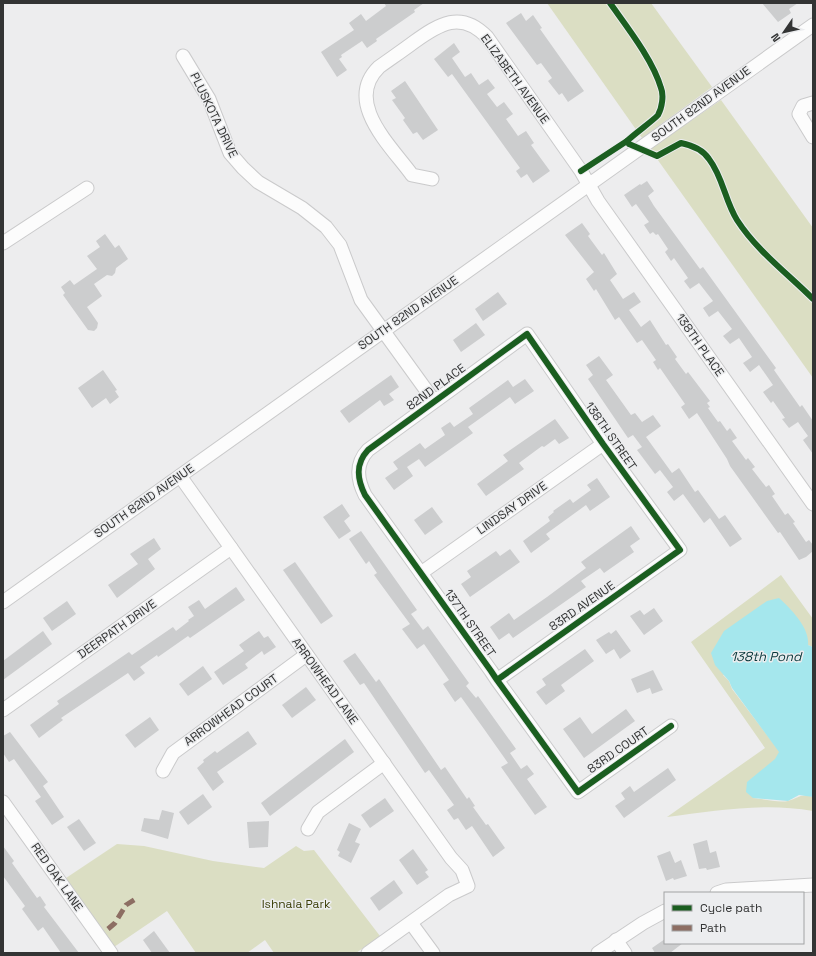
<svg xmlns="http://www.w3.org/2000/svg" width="816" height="956" font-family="'Space Grotesk',sans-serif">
<rect width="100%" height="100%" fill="#ededee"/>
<g fill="#dbdec3">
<path d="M547 3H651L712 87 642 138Z"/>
<path d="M721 100 813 228V378L650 149Z"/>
<path d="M781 575 813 619V647L808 645 723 675 729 681 732 689 780 752 753 798C763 799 779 803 788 801 799 798 800 793 813 797V811C764 802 715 811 667 817L765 748 691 642Z"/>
<path d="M117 844 144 846 213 861 264 868 296 846 304 851 314 850 380 936 356 953H274L265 940 247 953H196L167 911 114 947 66 878Z"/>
</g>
<path fill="#a5e7ed" d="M779 598C791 609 810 628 808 645L813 647V797L799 795 788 801 753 798 746 792 747 782 775 759 779 752 732 688 729 681 715 665 711 653 724 631 767 601Z"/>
<g fill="#cccdce">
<path d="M384 3H424L414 10 415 12 376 39 377 41 367 48 362 41 341 55 342 57 339 59 347 70 337 77 321 52 354 30 349 23 361 14 366 21 386 6Z"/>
<path d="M762 3H798L789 9 791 13 778 22Z"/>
<path d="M521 13 526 21 533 15 542 28 540 29 584 91 568 102 562 93 559 95 548 81 552 78 541 63 537 65 506 23Z"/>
<path d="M454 43 460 52 452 58 465 77 471 73 479 85 488 79 495 88 487 94 497 107 504 102 513 114 506 119 518 136 526 131 534 143 531 145 550 171 533 183 527 174 521 178 516 171 520 168 494 132 452 74 448 77 434 59Z"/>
<path d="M405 81 438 130 423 140 417 132 413 134 403 120 405 118 392 100 396 98 391 91Z"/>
<path d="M647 181 654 191 648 196 654 206 700 269 703 267 776 368 774 370 800 407 802 405 813 421V454L803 440 808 436 798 422 789 428 782 419 785 418 773 401 771 403 763 392 773 385 759 365 750 372 743 363 752 357 739 338 730 344 723 336 732 329 718 311 709 317 703 308 713 301 699 283 690 289 684 281 688 278 674 258 671 261 665 252 668 249 658 234 656 235 653 232 650 234 644 225 649 222 636 204 632 207 624 195 640 184 641 185Z"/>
<path d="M582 223 590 234 588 236 602 255 604 253 617 274 610 280 623 299 634 292 641 302 629 310 641 327 650 320 666 345 668 344 677 357 675 359 686 374 688 372 710 401 707 403 710 407 708 408 718 422 720 421 727 431 730 428 737 438 732 441 746 460 748 458 755 467 752 469 766 487 769 485 775 494 772 496 785 515 788 513 795 522 793 523 806 542 809 540 813 545V551L806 557 799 560 780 532 778 533 730 466 727 459 697 413 689 419 681 407 685 404 660 368 658 370 653 362 656 360 642 340 637 343 619 317 615 320 596 289 594 291 586 279 594 272 565 235Z"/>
<path d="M105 234 115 248 119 245 128 259 116 268 115 273 112 276 107 275 94 284 102 296 87 307 98 323 97 328 94 331 88 330 63 295 65 293 61 287 70 280 74 285 97 269 87 256 100 247 96 241Z"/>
<path d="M498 292 507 304 483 321 475 309Z"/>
<path d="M476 323 485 335 461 352 453 340Z"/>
<path d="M599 356 613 375 606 380 631 415 635 413 642 422 653 415 661 426 646 437 672 473 679 468 695 492 698 490 719 519 725 515 742 539 730 547 710 518 704 523 683 494 674 501 667 492 673 487 660 470 655 474 637 450 642 447 633 435 628 438 588 379 593 375 586 365Z"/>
<path d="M103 370 117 390 115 391 119 397 110 404 106 398 92 408 78 388Z"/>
<path d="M391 375 399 387 389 394 394 400 384 406 380 400 349 423 340 411Z"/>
<path d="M525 379 534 391 515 404 510 397 468 427 473 433 425 467 419 459 407 467 413 476 394 490 385 478 398 469 393 462 420 443 425 449 445 435 441 428 450 422 454 427 473 414 469 408 508 380 513 387Z"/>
<path d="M555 419 569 438 559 444 555 439 544 447 542 446 519 463 524 469 486 496 477 484 508 461 503 455Z"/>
<path d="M597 478 610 497 590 511 586 505 546 534 550 539 531 553 523 541 550 521 548 517 554 512 553 511 570 499 573 503 591 490 587 485Z"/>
<path d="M342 504 350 516 344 521 351 531 339 539 323 517Z"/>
<path d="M432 507 443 522 425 535 414 520Z"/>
<path d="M631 526 640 539 630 546 634 552 604 573 600 568 581 581 586 587 513 638 509 633 499 640 490 627 509 613 514 620 547 597 586 568 581 562Z"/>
<path d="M361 531 417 610 411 614 423 630 428 626 469 683 466 686 476 698 478 696 516 749 510 753 521 769 527 765 534 774 527 779 547 807 535 815 501 767 508 763 484 729 461 697 455 702 443 684 449 680 424 644 417 649 402 629 410 624 374 575 377 573 369 561 366 564 349 539Z"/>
<path d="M154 538 161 549 148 559 155 569 117 598 108 585 138 564 130 554Z"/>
<path d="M510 549 520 562 470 597 461 584 471 577 467 571 496 551 500 556Z"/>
<path d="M295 562 333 616 321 624 283 570Z"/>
<path d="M236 587 245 600 190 638 188 636 158 657 157 655 140 667 145 673 134 681 128 673 61 718 63 720 39 738 30 725 59 704 57 701 129 652 132 655 173 627 176 631 189 621 188 620 194 616 188 607 199 600 205 609Z"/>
<path d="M67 601 76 614 52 631 43 618Z"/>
<path d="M654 608 663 621 644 635 630 616 640 610 644 615Z"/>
<path d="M616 630 631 651 620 659 614 649 606 654 596 640 609 632 611 634Z"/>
<path d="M43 631 52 644 3 680V661Z"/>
<path d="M259 631 264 638 268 636 276 647 264 655 262 651 245 664 248 668 223 685 214 672 244 651 239 645Z"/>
<path d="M585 649 594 661 561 685 565 691 546 705 536 692 546 685 542 679Z"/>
<path d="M355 653 376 682 379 679 441 770 445 767 467 799 469 797 475 806 473 807 486 825 488 824 505 848 493 857 472 826 466 830 458 818 454 820 447 810 454 805 429 770 425 773 364 683 360 685 343 661Z"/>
<path d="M203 666 212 679 188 696 179 684Z"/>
<path d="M653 670 663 690 652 694 650 688 637 693 631 679Z"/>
<path d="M306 687 316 700 292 718 282 705Z"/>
<path d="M626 709 635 721 584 758 563 729 580 717 592 734Z"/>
<path d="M150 717 159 730 135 748 125 735Z"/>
<path d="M248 731 257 744 217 772 224 782 213 791 197 768 204 762 203 760 215 751 217 753Z"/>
<path d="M10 732 48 782 43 786 64 817 52 825 35 801 41 797 14 759 9 762 3 753V736Z"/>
<path d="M345 739 354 752 270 816 261 803Z"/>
<path d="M668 768 676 780 624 818 615 806 625 799 621 793 630 786 634 792Z"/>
<path d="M203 794 212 807 188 825 179 812Z"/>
<path d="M385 798 394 811 370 828 361 815Z"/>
<path d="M162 810 174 813 168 839 141 831 144 818 159 820Z"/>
<path d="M79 819 96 843 84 851 67 827Z"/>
<path d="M269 821 268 847 249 848 247 822Z"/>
<path d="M349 823 361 829 355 842 360 844 351 863 338 856 340 852 337 850Z"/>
<path d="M707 840 710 853 716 851 720 867 707 870 706 868 699 869 693 844Z"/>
<path d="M3 846 14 861 12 863 37 898 40 896 46 905 44 907 79 953H61L43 927 38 931 22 909 25 906 3 876Z"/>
<path d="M413 849 428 870 425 872 429 877 417 885 399 860Z"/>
<path d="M670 851 675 863 681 860 687 876 674 880 673 878 666 881 657 856Z"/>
<path d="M394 880 403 893 379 911 370 898Z"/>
<path d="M154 931 170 953H152L143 940Z"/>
<path d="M665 939V943H683L670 953H655L652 948Z"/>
</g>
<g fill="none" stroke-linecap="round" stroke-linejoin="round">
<defs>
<g id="minor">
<path d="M183 56 209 99 230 153 243 168 258 182 302 208 326 227 340 245 361 300 434 401"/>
<path d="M813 103 803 106 799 114 813 137"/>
<path d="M432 179 412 175C391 146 343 102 379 67 390 59 402 51 414 42 439 24 461 10 487 37L581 171 598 201 813 504"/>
<path d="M3 243 87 188"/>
<path d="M180 476 451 858 462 870 468 886 449 895 368 953"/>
<path d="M421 573 603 444"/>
<path d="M3 602 813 25"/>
<path d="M497 680 680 550 603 444 527 334 368 450C355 464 357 479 365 495L491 671 497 680 578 792 671 726"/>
<path d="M3 710 231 548"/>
<path d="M163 771 173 753 306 655"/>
<path d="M3 802 111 953"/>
<path d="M308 829 318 812 384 763"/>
<path d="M717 893 726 890 813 885"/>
<path d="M411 923 433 953"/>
<path d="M616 940 625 953"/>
<path d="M598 953 643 923 665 911"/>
</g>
</defs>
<use href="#minor" stroke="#cacacb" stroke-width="15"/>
<use href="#minor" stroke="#fcfcfc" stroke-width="13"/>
<path stroke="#8d6e63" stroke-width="5" stroke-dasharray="10 5" stroke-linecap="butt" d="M108 929 115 923 126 905 137 898"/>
<defs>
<g id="cycleway">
<path d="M610 3C627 27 653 60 661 88 664 95 662 108 658 115 654 120 634 134 627 141L629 144 657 156 681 143C691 145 703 150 709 159 723 177 725 201 737 220 757 251 787 273 813 299"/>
<path d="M581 171 627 141"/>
<path d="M497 680 680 550 603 444 527 334 368 450C355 464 357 479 365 495L491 671 497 680 578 792 671 726"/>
</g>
</defs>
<use href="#cycleway" stroke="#ecedef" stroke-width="8"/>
<use href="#cycleway" stroke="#1b5e20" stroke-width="6"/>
</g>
<g text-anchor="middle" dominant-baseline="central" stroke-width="3" stroke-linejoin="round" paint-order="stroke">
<g font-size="12" fill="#333434" stroke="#ecedef">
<text transform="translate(515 79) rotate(54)">ELIZABETH AVENUE</text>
<text transform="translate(701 104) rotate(-36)">SOUTH 82ND AVENUE</text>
<text transform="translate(214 115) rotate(64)">PLUSKOTA DRIVE</text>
<text transform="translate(408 313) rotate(-35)">SOUTH 82ND AVENUE</text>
<text transform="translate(700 345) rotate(55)">138TH PLACE</text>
<text transform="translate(436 387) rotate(-36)">82ND PLACE</text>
<text transform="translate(611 436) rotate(55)">138TH STREET</text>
<text transform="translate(144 501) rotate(-35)">SOUTH 82ND AVENUE</text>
<text transform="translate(512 508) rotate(-35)">LINDSAY DRIVE</text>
<text transform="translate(582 606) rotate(-35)">83RD AVENUE</text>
<text transform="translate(470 623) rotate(55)">137TH STREET</text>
<text transform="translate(117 629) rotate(-35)">DEERPATH DRIVE</text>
<text transform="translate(325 681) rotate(54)">ARROWHEAD LANE</text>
<text transform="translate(231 710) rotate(-36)">ARROWHEAD COURT</text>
<text transform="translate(618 750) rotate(-35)">83RD COURT</text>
<text transform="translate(57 877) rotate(55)">RED OAK LANE</text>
</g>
<g font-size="12" fill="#3b3e07" stroke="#ecedef">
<text x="296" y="904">Ishnala Park</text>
</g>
<g font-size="13" font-style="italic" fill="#0a393c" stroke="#ecedef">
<text x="766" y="656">138th Pond</text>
</g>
</g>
<rect width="816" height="956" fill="none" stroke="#333434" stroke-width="8"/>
<rect x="664" y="892" width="140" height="52" fill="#ecedef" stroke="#a2a3a4"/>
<rect x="672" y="905" width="20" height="6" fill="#1b5e20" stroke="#a2a3a4"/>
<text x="700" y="912" font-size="12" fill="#333434">Cycle path</text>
<rect x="672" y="925" width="20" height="6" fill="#8d6e63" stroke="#a2a3a4"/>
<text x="700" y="932" font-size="12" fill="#333434">Path</text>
<g transform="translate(784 32) rotate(236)" stroke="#ecedef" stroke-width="3" paint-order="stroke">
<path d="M0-3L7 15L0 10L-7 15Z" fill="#333434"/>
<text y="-6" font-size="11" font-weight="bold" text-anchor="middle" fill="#333434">N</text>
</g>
</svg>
